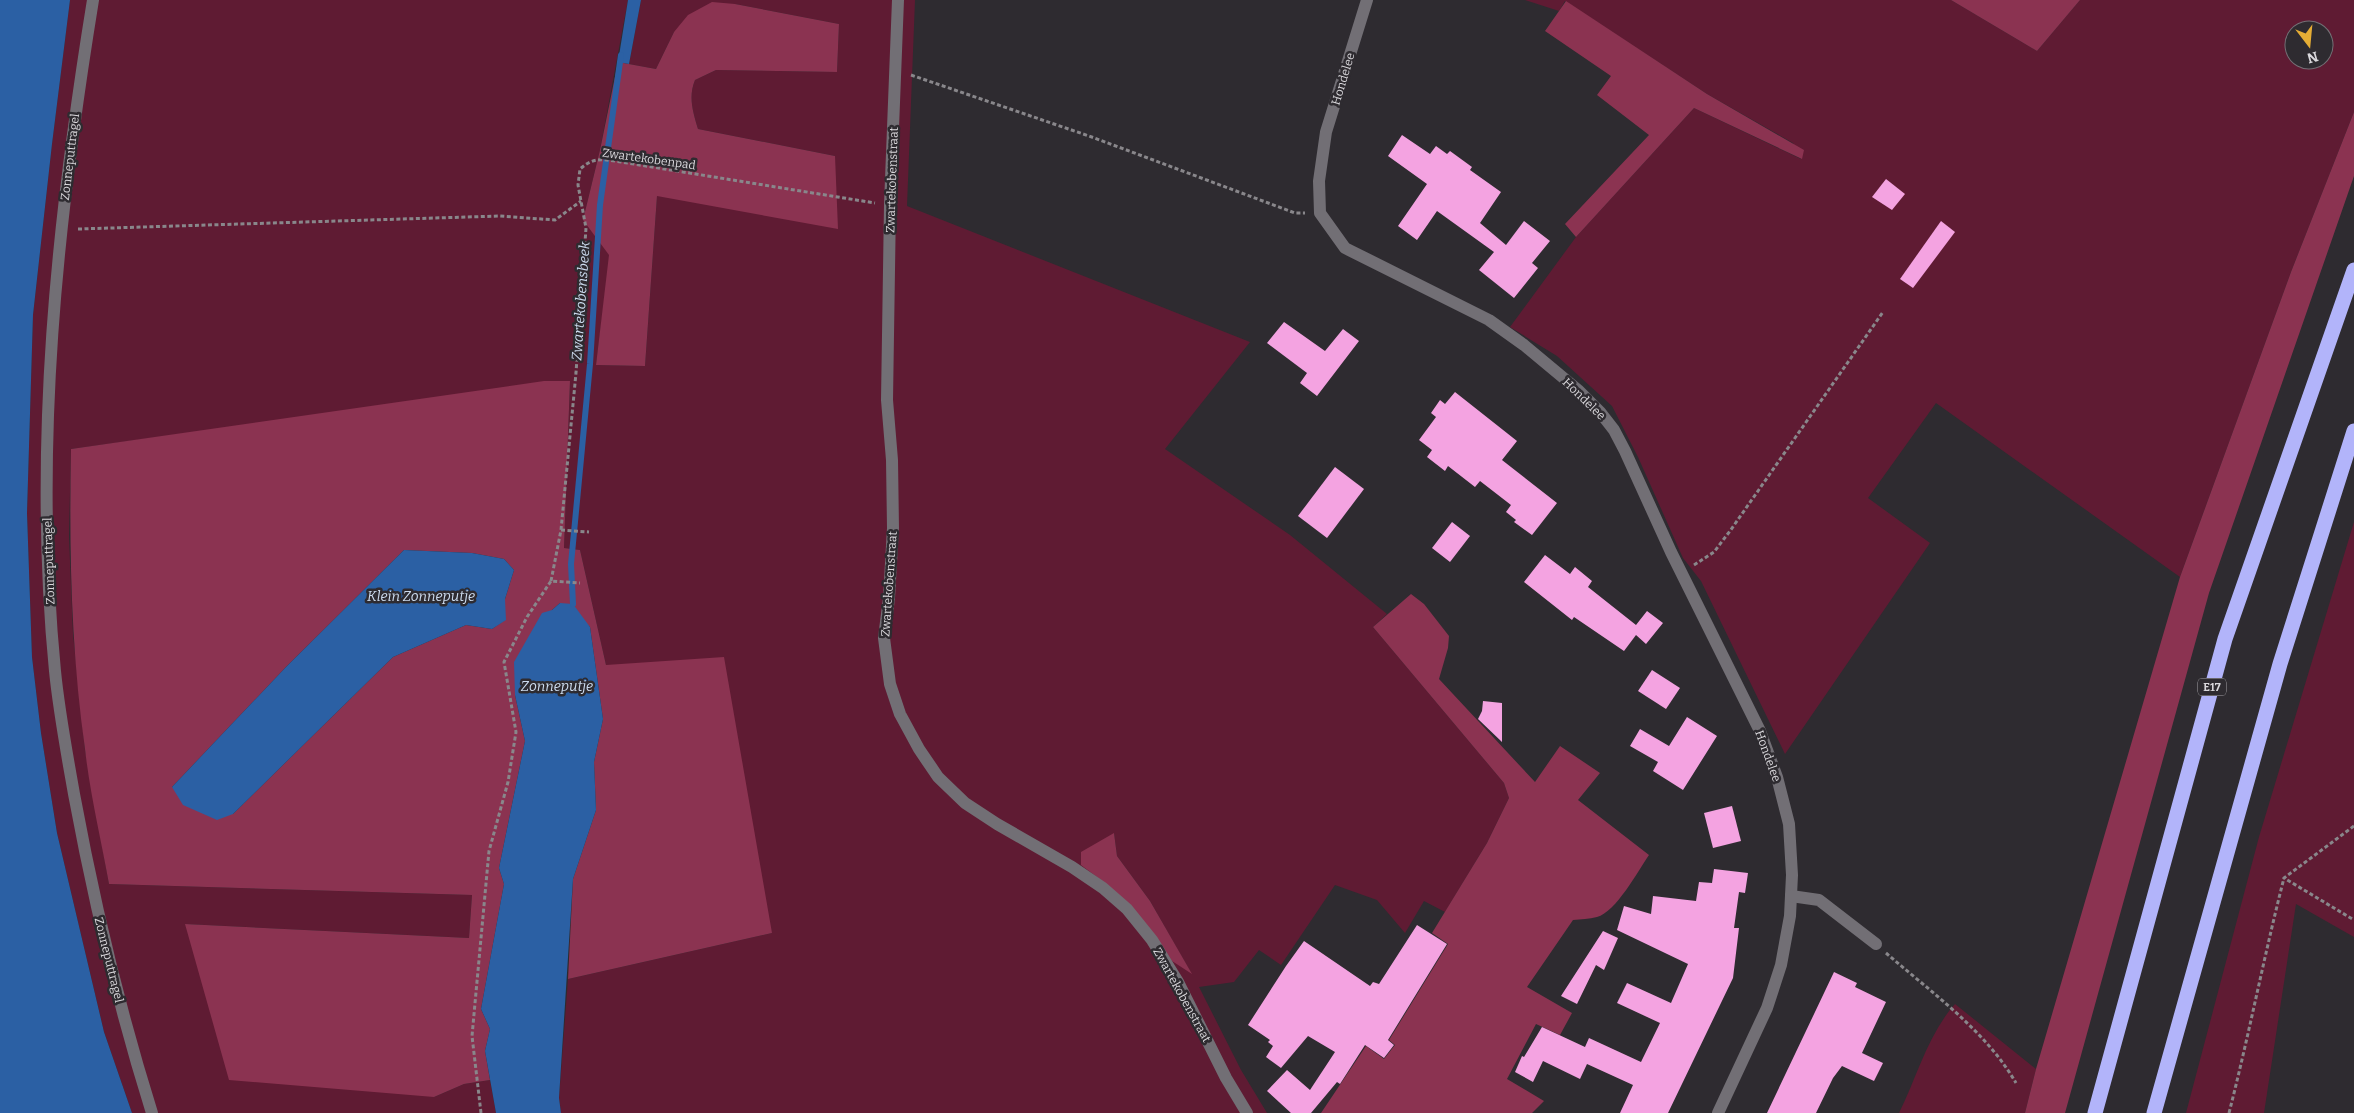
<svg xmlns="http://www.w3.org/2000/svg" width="2354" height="1113" font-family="Bitter,serif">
<rect width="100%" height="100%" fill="#2e2b30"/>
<g fill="#5f1b33" fill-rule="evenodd">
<path d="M70 0H628L600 150 583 220 610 255 596 365 645 366 657 196 835 156 698 129C693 112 688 97 695 80L716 70 837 72 839 24 735 4 674 32 656 69 629 64 641 0H915L907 206 1250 342 1165 449 1290 535 1387 614 1373 627 1504 783 1509 798 1487 843 1445 912 1424 901 1405 933 1377 900 1335 885 1281 965 1259 950 1234 982 1199 987 1241 1070 1267 1113H561L559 1098 568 979 772 933 606 665 580 550 564 548 570 381 71 449 69 536 73 634 85 750 109 884 472 895 469 938 185 924 434 1097 464 1084 490 1080 496 1113H132L104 1032 57 833 41 733 32 657 27 513 33 315 52 144ZM1114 833 1117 856 1150 901 1191 973 1105 883Z"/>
<path d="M1525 0H1951L2037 51 2080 0H2354V112L2291 272 2180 577 1936 403 1868 498 1930 543 1785 754 1701 581 1683 558 1638 457 1612 406 1557 356 1510 327 1576 237 1694 108 1801 159 1793 143 1707 94 1565 1 1559 11ZM2294 30H2324V60H2294Z"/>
<path d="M2354 522V937L2296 904 2264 1113H2186L2259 837Z"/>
<path d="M1955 1004 2036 1069 2025 1113H1899C1917 1077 1928 1034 1955 1004Z"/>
</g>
<g fill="#8b3351" fill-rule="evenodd">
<path d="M1951 0H2080L2037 51Z"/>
<path d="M1566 1 1707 94 1804 150 1802 159 1694 108 1576 237 1565 224 1649 135 1597 95 1611 76 1545 31Z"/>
<path d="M712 2 735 4 839 24 837 72 716 70 695 80C688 97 693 112 698 129L835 156 838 229 657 196 645 366 596 365 609 255 583 220 600 150 618 62 656 69 674 32 688 15Z"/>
<path d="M2354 112V176L2209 593 2065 1113H2025L2036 1069 2180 577 2291 272Z"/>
<path d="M544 381H570L564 548 580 550 606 665 724 657 772 933 568 979 573 879 596 810 594 762 603 719 590 627 560 603 552 610 515 695 525 741 499 868 504 884 481 1009 490 1029 485 1051 490 1080 464 1084 434 1097 229 1080 185 924 469 938 472 895 109 884C101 839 90 794 85 749 71 650 69 550 71 449ZM404 550 472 553 504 559 514 570 505 599V620L492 629 466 625 393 657 233 814 172 787 286 667Z"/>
<path d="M1411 594 1424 604 1449 636 1448 648 1439 679 1535 782 1560 746 1600 773 1578 800 1649 855C1638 871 1616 912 1597 917 1589 919 1581 919 1573 920L1527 987 1572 1013 1560 1035 1536 1024 1507 1079 1544 1101 1532 1113H1321L1366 1046 1384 1059 1395 1045 1389 1040 1448 944 1432 933 1487 843 1509 798 1504 783 1373 627Z"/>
<path d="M1114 833 1117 856 1150 901 1192 974 1172 961 1105 883 1081 865V852Z"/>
</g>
<g fill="#2b60a4">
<path d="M0 0H70L52 144 33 315 27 513 32 657 41 733 57 833 104 1032 132 1113H0Z"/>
<path d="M628 0H641L629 64 618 62Z"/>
<path d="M404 550 472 553 504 559 514 570 505 599 506 620 492 629 466 625 393 657 233 814 217 820 183 805 172 787 286 667Z"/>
<path d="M560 603 573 604 590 627 603 719 594 762 596 810 573 879 559 1098 561 1113H496L485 1051 490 1029 481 1009 504 884 499 868 525 741 515 695 514 662 542 613 552 610Z"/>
</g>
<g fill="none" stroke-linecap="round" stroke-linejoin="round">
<path stroke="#2b60a4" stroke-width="6" d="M573 604 571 564 590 364 600 205 621 55"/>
</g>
<g fill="#f4a3e1">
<path d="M1402 135 1430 154 1436 146 1447 154 1450 151 1472 167 1470 170 1501 192 1480 223 1506 245 1524 221 1550 241 1532 263 1538 268 1514 298 1479 270 1494 252 1437 211 1417 240 1398 226 1427 184 1388 156Z"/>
<path d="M1886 179 1905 194 1892 210 1872 197Z"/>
<path d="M1941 221 1955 232 1913 288 1900 279Z"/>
<path d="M1284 322 1325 351 1343 329 1359 341 1317 396 1300 383 1307 373 1267 343Z"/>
<path d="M1455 392 1517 441 1502 460 1557 503 1532 535 1514 522 1516 520 1506 512 1511 505 1480 481 1475 487 1448 466 1445 471 1427 457 1432 450 1419 440 1436 417 1431 413 1440 400 1445 404Z"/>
<path d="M1335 467 1364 489 1327 538 1298 516Z"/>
<path d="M1452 522 1470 536 1450 562 1432 548Z"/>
<path d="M1545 555 1570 574 1575 567 1592 581 1588 587 1636 625 1647 611 1663 623 1646 644 1636 635 1624 651 1574 617 1572 620 1524 582Z"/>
<path d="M1652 670 1680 688 1666 709 1638 691Z"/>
<path d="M1483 701 1502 703V742L1478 719 1482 711Z"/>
<path d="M1687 717 1717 736 1683 790 1653 771 1658 762 1630 746 1640 729 1669 746Z"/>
<path d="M1732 806 1741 841 1713 848 1704 813Z"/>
<path d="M1714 869 1748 873 1745 893 1739 892 1734 928H1739L1733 978 1668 1113H1620L1633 1085 1587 1064 1580 1079 1543 1061 1533 1082 1515 1072 1522 1056 1524 1057 1542 1027 1585 1047 1589 1038 1641 1062 1660 1023 1617 1003 1627 983 1671 1003 1688 964 1617 930 1624 906 1651 914 1653 896 1696 901 1699 882 1712 883Z"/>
<path d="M1417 925 1447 944 1388 1040 1394 1045 1384 1058 1365 1045 1340 1084 1337 1082 1311 1113H1291L1267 1091 1287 1070 1310 1090 1335 1052 1308 1036 1281 1068 1266 1057 1273 1046 1268 1042 1270 1040 1248 1025 1286 966 1304 941 1370 986 1373 982 1379 984Z"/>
<path d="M1603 931 1618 938 1604 970 1596 965 1577 1004 1561 996Z"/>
<path d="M1834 972 1857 983 1855 987 1886 1002 1862 1053 1883 1063 1874 1081 1842 1066 1833 1078 1816 1113H1767Z"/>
</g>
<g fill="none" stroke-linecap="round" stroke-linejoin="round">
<g stroke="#89878b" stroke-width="3" stroke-dasharray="4 2.5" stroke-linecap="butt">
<path d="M911 75 1089 136 1295 213H1305"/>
<path d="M78 229 500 216 555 220 581 201"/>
<path d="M561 530 589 532"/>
<path d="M1694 565 1714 552 1730 531 1883 312"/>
<path d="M551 581 561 530 576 373 586 228 578 185 580 169C593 158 599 159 615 161L875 203"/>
<path d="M2354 826 2284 878 2354 920"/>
<path d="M1886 953C1931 992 1986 1031 2016 1083"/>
<path d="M481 1113 472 1036 489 851 508 782 516 732 504 662 527 617 551 581 580 583"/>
<path d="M2229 1113C2249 1035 2264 956 2284 878"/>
</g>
<g stroke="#726f75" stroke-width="12">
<path d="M93 0C57 221 33 447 55 671 59 712 67 754 74 794 94 902 119 1008 152 1113"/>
<path d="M898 0 890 205 887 400 892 460 893 528 889 598 884 638 890 684 900 714 919 749 938 777 965 803 997 824 1072 867 1103 888 1127 909 1152 940 1178 982 1226 1078 1247 1113"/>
<path d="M1367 0 1326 132 1319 181 1320 213 1345 248 1489 320 1524 345 1578 390 1600 412 1614 430 1625 451 1671 552 1760 731 1777 777 1789 824 1792 875 1790 916 1781 965 1767 1008 1718 1113"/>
<path d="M1791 896 1819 900 1876 944"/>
</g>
<g stroke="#b2b4fa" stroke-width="15">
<path d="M2095 1113 2225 639 2354 270"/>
<path d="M2154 1113 2280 664 2354 431"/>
</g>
</g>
<g text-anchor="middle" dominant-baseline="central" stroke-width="5" stroke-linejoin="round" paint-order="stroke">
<rect fill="#2e2b30" stroke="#a6a4a8" stroke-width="1" x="2198" y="678.5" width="28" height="17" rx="4"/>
<g font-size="11" font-weight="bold" fill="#dad8dc">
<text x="2212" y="687">E17</text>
</g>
<g font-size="12" fill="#dad8dc" stroke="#2e2b30">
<text transform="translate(1343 79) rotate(-73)">Hondelee</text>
<text transform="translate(70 157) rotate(-83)">Zonneputtragel</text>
<text transform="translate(649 159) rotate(8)">Zwartekobenpad</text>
<text transform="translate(892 180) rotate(-88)">Zwartekobenstraat</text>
<text transform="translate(1584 399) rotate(44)">Hondelee</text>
<text transform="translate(49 561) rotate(-92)">Zonneputtragel</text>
<text transform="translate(889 584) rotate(-86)">Zwartekobenstraat</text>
<text transform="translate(1768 756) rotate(70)">Hondelee</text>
<text transform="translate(109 960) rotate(76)">Zonneputtragel</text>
<text transform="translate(1182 995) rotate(61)">Zwartekobenstraat</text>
</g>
<g font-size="14" font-style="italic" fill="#cddcef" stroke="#2e2b30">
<text transform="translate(581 301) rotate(-86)">Zwartekobensbeek</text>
<text x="421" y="596">Klein Zonneputje</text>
<text x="557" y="686">Zonneputje</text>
</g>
</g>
<g transform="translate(2309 45) rotate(164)"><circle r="24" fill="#2e2b30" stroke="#737075"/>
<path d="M0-4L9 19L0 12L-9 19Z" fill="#e5ad35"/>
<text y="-8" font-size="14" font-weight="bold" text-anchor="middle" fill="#dad8dc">N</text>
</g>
</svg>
